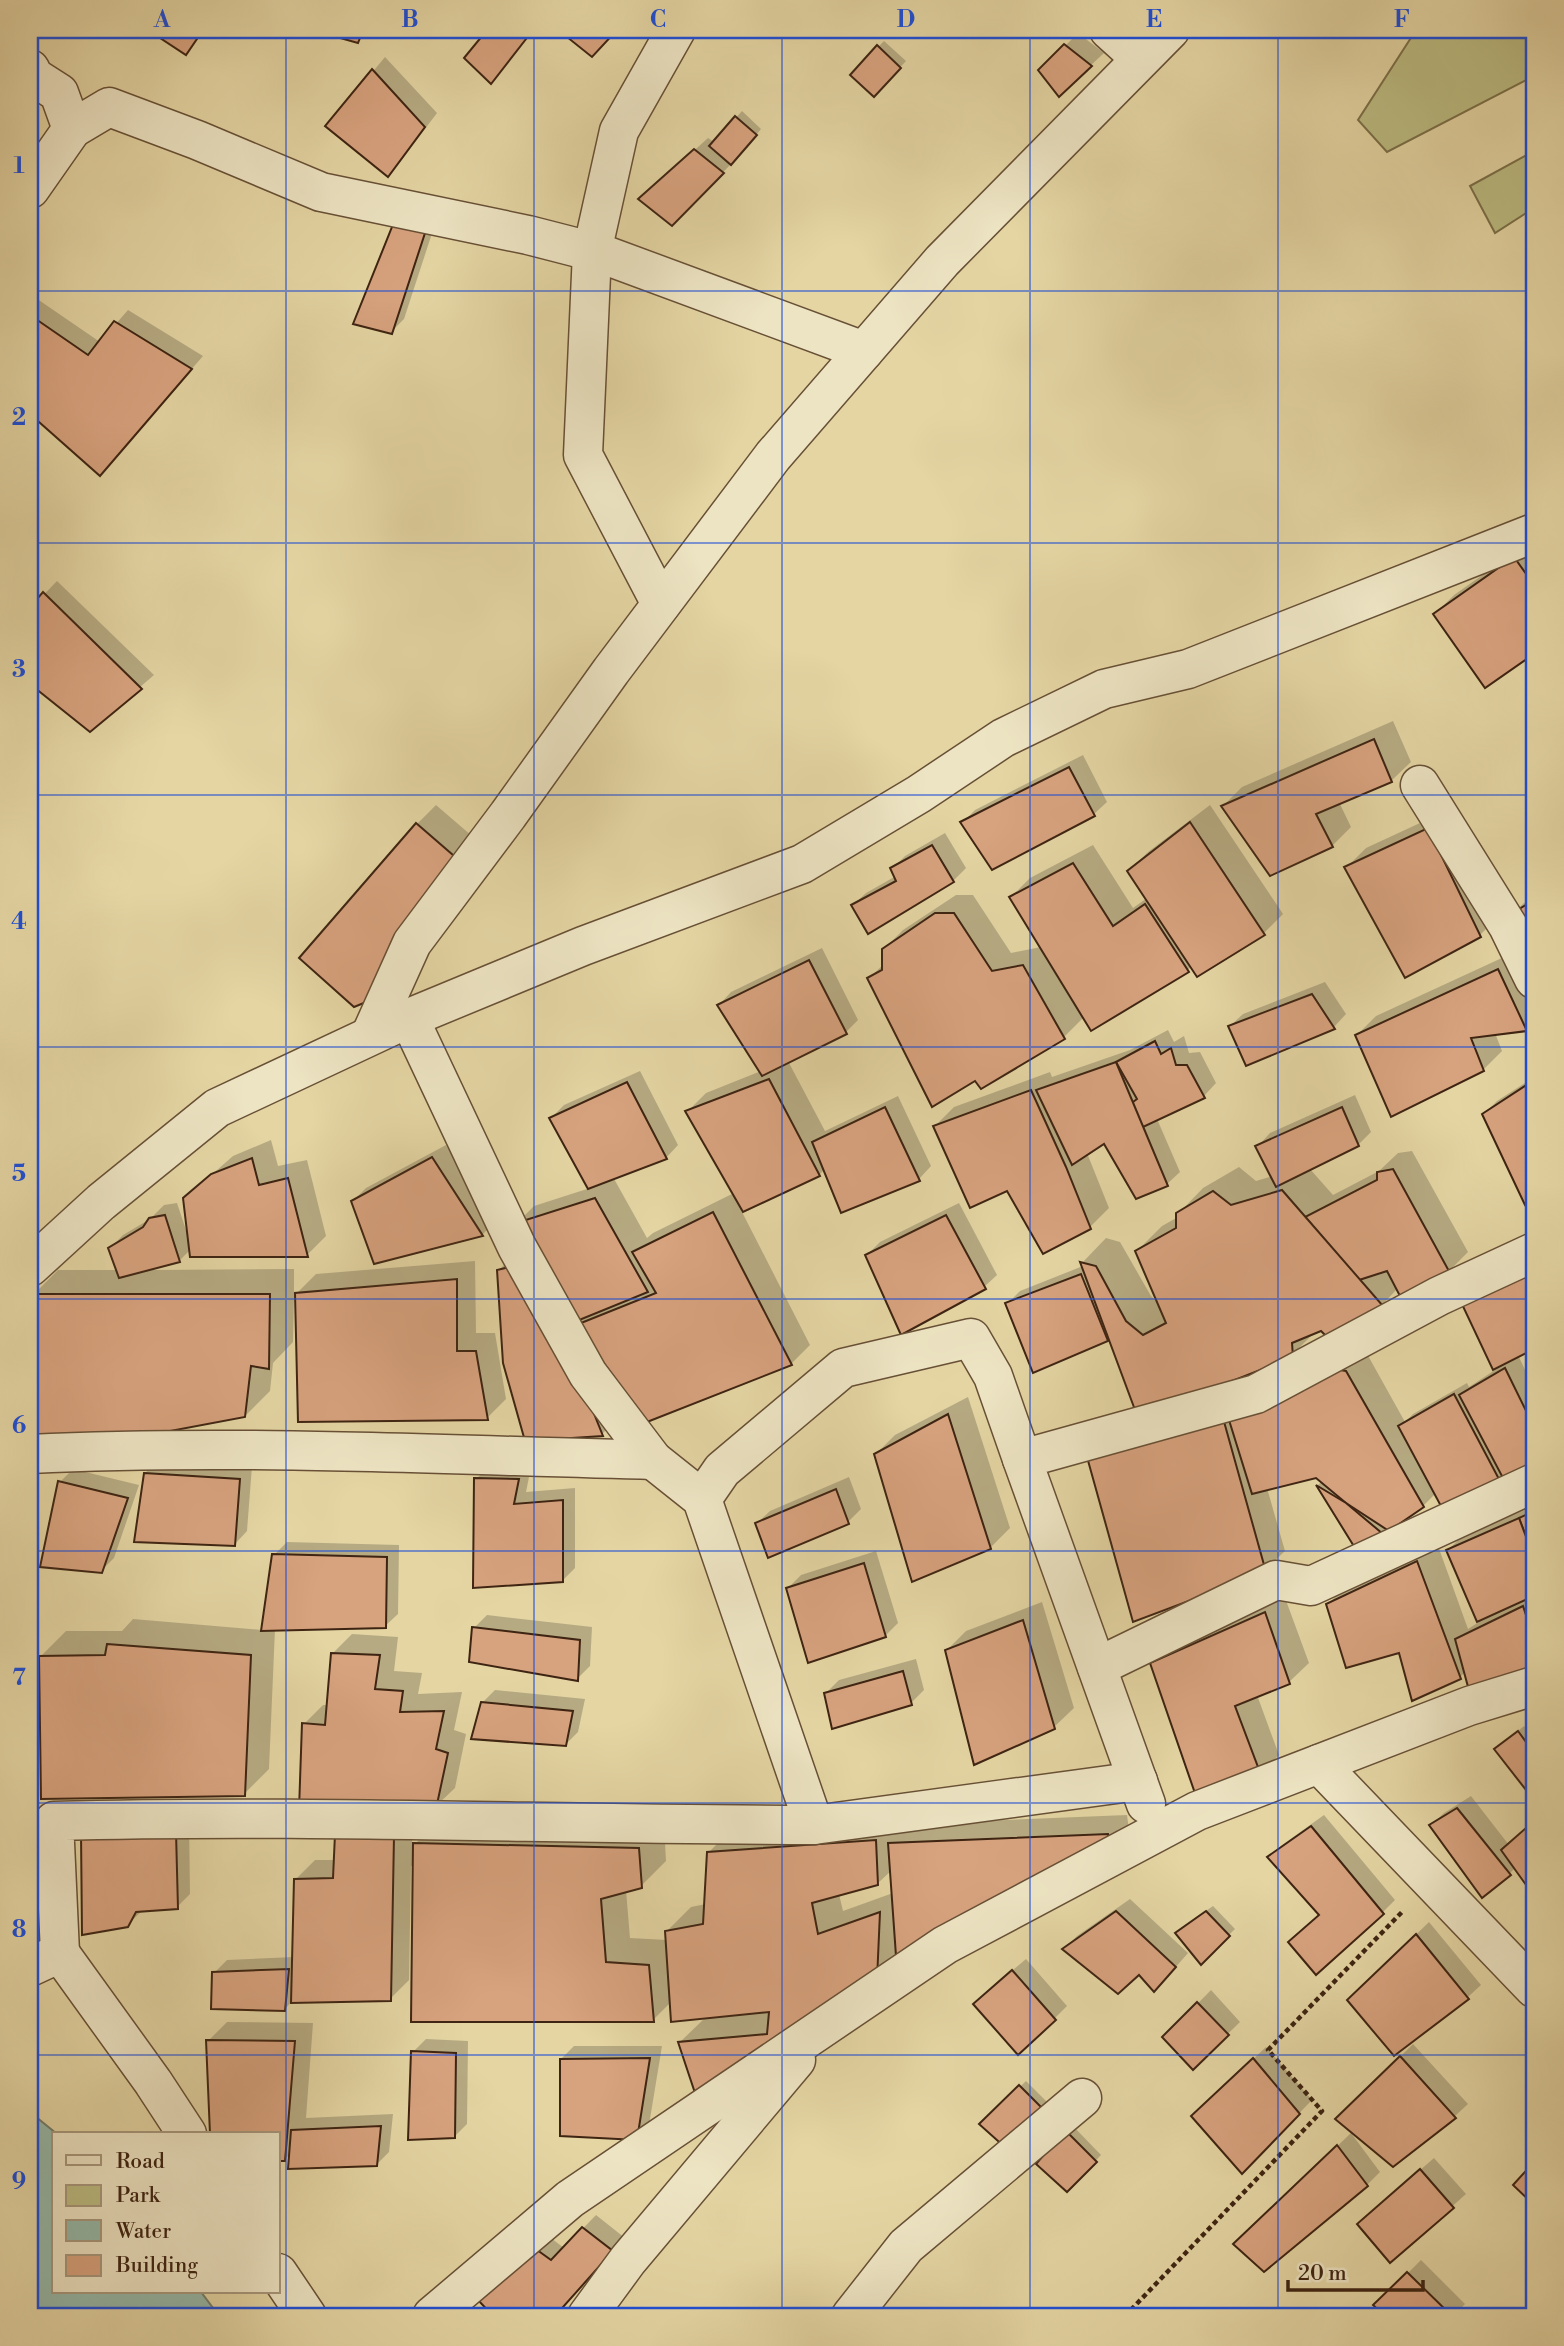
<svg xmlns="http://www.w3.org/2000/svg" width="1564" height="2346" font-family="'Libre Bodoni',serif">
<rect width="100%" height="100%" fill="#e4d5a3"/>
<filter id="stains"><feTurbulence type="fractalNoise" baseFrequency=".00286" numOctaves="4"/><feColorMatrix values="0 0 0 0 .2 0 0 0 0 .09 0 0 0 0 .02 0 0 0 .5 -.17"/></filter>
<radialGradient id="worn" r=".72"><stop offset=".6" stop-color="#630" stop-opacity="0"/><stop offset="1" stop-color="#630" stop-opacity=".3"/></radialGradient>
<g fill="#bbbb81" stroke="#7c704a" stroke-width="2">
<path d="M1416 30H1534V76L1387 152 1358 120Z"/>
<path d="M1534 151V208L1495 233 1470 186Z"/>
</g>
<path fill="#95b8a8" stroke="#727d6c" stroke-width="2" d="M30 2112 57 2134H54V2292H201L219 2316H30Z"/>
<g fill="#0003" fill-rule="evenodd">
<path d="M151 30H206L186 53Z"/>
<path d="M318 30H369L358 41Z"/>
<path d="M489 30H534L491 82 467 58Z"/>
<path d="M1078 33 1104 53 1059 95 1041 70Z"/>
<path d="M884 41 906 61 874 95 852 74Z"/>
<path d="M385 57 437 113 400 162 388 175 328 126Z"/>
<path d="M742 111 761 129 736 159 672 224 654 187 708 138 714 142Z"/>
<path d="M437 218 404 319 391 332 395 223Z"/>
<path d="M30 294 100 342 128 310 203 356 100 474 30 412Z"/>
<path d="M1534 539V652L1486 686 1435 614 1454 595Z"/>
<path d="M57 581 154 675 90 730 30 681V609Z"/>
<path d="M1393 721 1411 762 1391 781 1339 802 1351 827 1332 846 1223 806 1242 787Z"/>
<path d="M1083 755 1107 802 1094 814 992 868 962 823 975 810Z"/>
<path d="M436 805 479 842 301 958 417 824Z"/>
<path d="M1210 805 1283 914 1264 933 1192 967 1092 1028 1084 1017 1064 1037 869 978 884 964V949L903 930 956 895H973L1011 953 1041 947 1011 897 1030 878 1093 845 1133 908 1147 898 1129 871 1148 852Z"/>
<path d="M1448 810 1499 916 1480 935 1347 867 1366 848Z"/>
<path d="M945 833 966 868 953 881 869 932 853 905 866 893 896 876 892 869 905 856Z"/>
<path d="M1534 896V950L1511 915 1524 903Z"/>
<path d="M822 948 858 1020 845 1033 788 1061 825 1131 898 1096 931 1166 919 1179 825 1169 819 1175 741 1210 810 1345 791 1364 621 1415 602 1434 527 1440 498 1271 518 1251 515 1225 534 1206 590 1188 551 1118 564 1105 640 1071 678 1145 666 1158 613 1177 647 1238 653 1233 734 1193 687 1112 706 1093 761 1071 719 1005 731 992Z"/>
<path d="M1517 951 1534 986V1022L1527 1029 1495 1033 1502 1051 1483 1070 1357 1035 1376 1016Z"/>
<path d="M1325 982 1346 1014 1334 1027 1230 1026 1243 1014Z"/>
<path d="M1168 1030 1174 1042 1184 1036 1189 1053 1200 1052 1216 1083 1204 1096 1157 1119 1180 1172 1167 1184 1105 1142 1087 1153 1109 1208 1090 1227 1008 1189 935 1126 954 1107 1050 1072 1052 1077 1130 1050Z"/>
<path d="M1534 1077V1197L1526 1202 1484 1114 1497 1101Z"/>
<path d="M1355 1095 1371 1132 1358 1145 1310 1169 1333 1195 1379 1171 1398 1153 1412 1151 1468 1252 1449 1271 1398 1288 1382 1305 1316 1331 1292 1355 1110 1337 1107 1340 1007 1304 1020 1291 1083 1266 1082 1263 1106 1238 1120 1242 1151 1296 1159 1304 1137 1251 1162 1226 1178 1217V1214L1203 1188 1239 1167 1256 1181 1273 1176 1258 1146 1270 1133Z"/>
<path d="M271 1140 278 1166 307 1160 326 1236 307 1255 191 1249 179 1261 150 1270 294 1269V1296L316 1274 475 1261 476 1333H495L506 1399 487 1418 294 1298 293 1342 273 1363 270 1391 245 1416 149 1433 30 1434V1363H32L33 1295 58 1270H118L110 1248 123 1235 150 1219 164 1205 177 1203 187 1233 189 1232 184 1199 233 1156Z"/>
<path d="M446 1145 495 1222 482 1235 375 1262 353 1201 366 1188Z"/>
<path d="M959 1203 997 1275 984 1287 867 1255 880 1242Z"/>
<path d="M1534 1257V1347L1518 1355 1534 1389V1460L1499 1479 1436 1493 1423 1506 1389 1529 1387 1528 1356 1546 1318 1485 1322 1481 1316 1477 1267 1488 1285 1551 1265 1570 1089 1457 1366 1352 1405 1422 1413 1414 1467 1383 1469 1387 1495 1370 1462 1300Z"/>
<path d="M968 1397 1010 1528 990 1548 876 1454 895 1435Z"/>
<path d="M158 1461 252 1466 247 1531 235 1544 145 1473Z"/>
<path d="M489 1466 531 1467 526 1492 575 1488V1568L562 1581 476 1479Z"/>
<path d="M73 1469 139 1485 114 1558 101 1571 60 1482Z"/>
<path d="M849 1477 861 1509 848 1522 757 1523 770 1511Z"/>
<path d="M1534 1506V1664L1471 1692 1465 1672 1460 1677 1400 1651 1328 1604 1347 1585 1437 1543 1468 1629 1479 1622 1448 1550 1461 1537Z"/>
<path d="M287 1542 399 1545 398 1614 385 1626 275 1629 269 1769 244 1794 41 1656 66 1631H122L133 1619 263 1630 274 1555Z"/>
<path d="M876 1551 898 1623 885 1636 788 1588 801 1575Z"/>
<path d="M1284 1595 1309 1663 1289 1682 1257 1695 1279 1755 1260 1774 1152 1664 1171 1644Z"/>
<path d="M1042 1602 1074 1708 1054 1727 947 1650 966 1631Z"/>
<path d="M487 1615 592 1627 590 1666 577 1679 474 1628Z"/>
<path d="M352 1634 398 1637 394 1671 422 1673 418 1694 462 1692 454 1730 466 1734 455 1788 435 1807 304 1724 323 1705H328L333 1653Z"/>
<path d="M916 1659 924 1690 911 1703 826 1693 839 1680Z"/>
<path d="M495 1690 585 1699 578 1732 565 1745 482 1703Z"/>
<path d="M1524 1726 1534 1739V1780L1526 1787 1496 1749Z"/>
<path d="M1471 1796 1509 1845 1534 1821V1893L1516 1867 1509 1874 1431 1825 1444 1813Z"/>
<path d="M1127 1815 1129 1830 697 2094 680 2042 706 2017 671 2002 653 2020 415 1866H411L409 1980 390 1999 292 2001 285 2009 214 1973 227 1960 294 1957 296 1879 315 1860H335L412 1818V1847L440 1819 664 1824 666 1861 641 1886 626 1890 630 1938 667 1940 666 1932 691 1907 706 1904 708 1853 733 1828 909 1824ZM892 1870 893 1893 843 1911 839 1894 877 1884Z"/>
<path d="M1324 1815 1395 1900 1382 1913 1321 1914 1269 1857 1282 1845Z"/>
<path d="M189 1820 190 1894 177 1907 141 1912 127 1925 84 1932Z"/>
<path d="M1130 1899 1188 1953 1167 1977 1139 1973 1065 1948 1077 1936Z"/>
<path d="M1213 1906 1235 1929 1201 1962 1183 1927Z"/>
<path d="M1429 1922 1481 1985 1468 1997 1394 2054 1349 2000Z"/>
<path d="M1026 1959 1067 2006 1054 2019 988 1991Z"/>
<path d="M1211 1990 1240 2022 1194 2067 1165 2037Z"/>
<path d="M227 2022 313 2023 306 2118 393 2114 389 2152 376 2165 291 2153 285 2159 278 2134H212L208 2041Z"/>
<path d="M426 2039 468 2041 467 2124 454 2137 413 2052Z"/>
<path d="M1413 2044 1468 2104 1455 2116 1393 2165 1338 2119Z"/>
<path d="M574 2046H662L649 2125 636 2138 561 2059Z"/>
<path d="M1266 2047 1312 2100 1242 2172 1206 2104Z"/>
<path d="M1026 2081 1051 2106 982 2124Z"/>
<path d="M1072 2125 1101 2155 1067 2190 1038 2164Z"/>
<path d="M1351 2133 1380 2172 1367 2185 1235 2244Z"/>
<path d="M1434 2158 1466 2194 1391 2261 1372 2212Z"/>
<path d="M596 2215 625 2238 554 2316H495L481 2300 547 2235 564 2248Z"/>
<path d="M1421 2260 1465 2304 1453 2316H1387L1376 2305Z"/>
</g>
<g fill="#d7a27e" stroke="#3e2412" stroke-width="2">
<path d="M148 30H203L186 55Z"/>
<path d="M312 30H363L358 43Z"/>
<path d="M487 30H533L491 84 464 58Z"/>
<path d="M565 30H617L592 57 562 33Z"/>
<path d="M1064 44 1092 66 1059 97 1038 70Z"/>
<path d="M877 45 901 68 874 97 850 75Z"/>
<path d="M372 69 425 127 388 177 325 126Z"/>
<path d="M735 116 757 135 731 165 709 146Z"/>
<path d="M694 149 724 173 672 226 638 199Z"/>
<path d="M394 222 426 230 392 334 353 324Z"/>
<path d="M30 315 88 355 114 321 192 369 100 476 30 414Z"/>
<path d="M1514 557 1534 585V654L1485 688 1433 614Z"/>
<path d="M43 592 142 689 90 732 30 684V607Z"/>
<path d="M1374 739 1392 782 1316 814 1333 847 1270 876 1221 806Z"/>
<path d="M1069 767 1095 816 992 870 960 822Z"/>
<path d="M1190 822 1265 935 1197 977 1127 871Z"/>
<path d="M416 823 461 862 376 998 354 1007 299 958Z"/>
<path d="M1428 828 1481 937 1405 978 1344 867Z"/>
<path d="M932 845 954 882 868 934 851 905 896 881 890 868Z"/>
<path d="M1073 863 1113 926 1145 904 1189 972 1091 1031 1009 897Z"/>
<path d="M1534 900V952L1509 915Z"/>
<path d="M935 913H954L992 971 1023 965 1065 1039 981 1089 975 1081 932 1107 867 978 882 970V949Z"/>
<path d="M809 960 847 1034 762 1076 717 1005Z"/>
<path d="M1498 969 1527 1031 1471 1038 1484 1071 1391 1117 1355 1035Z"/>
<path d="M1312 994 1335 1029 1246 1066 1228 1026Z"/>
<path d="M1155 1041 1161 1054 1171 1048 1176 1065H1187L1205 1098 1143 1127 1129 1105 1137 1099 1116 1062Z"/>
<path d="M1116 1062 1168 1186 1136 1199 1104 1144 1072 1165 1036 1090Z"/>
<path d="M769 1079 820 1176 743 1212 685 1111Z"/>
<path d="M1534 1080V1199L1525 1205 1482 1114Z"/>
<path d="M627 1082 667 1159 588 1189 549 1118Z"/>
<path d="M1031 1090 1066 1167 1091 1229 1043 1254 1007 1191 970 1208 933 1126Z"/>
<path d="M885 1107 920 1181 841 1213 812 1142Z"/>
<path d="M1342 1107 1359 1146 1276 1187 1255 1146Z"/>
<path d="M432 1157 483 1236 374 1264 351 1201Z"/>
<path d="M252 1158 259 1185 288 1178 308 1257H190L183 1198 211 1174Z"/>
<path d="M1393 1169 1450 1273 1401 1298 1387 1271 1359 1280 1305 1217 1377 1180V1172Z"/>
<path d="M1282 1190 1383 1306 1329 1339 1321 1331 1292 1343 1293 1357 1138 1418 1080 1262 1096 1266 1126 1321 1143 1335 1166 1323 1135 1251 1176 1228V1213L1213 1191 1231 1205Z"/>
<path d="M595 1198 648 1292 567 1325 513 1224Z"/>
<path d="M713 1212 792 1365 647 1422 576 1325 656 1293 632 1252Z"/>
<path d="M165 1215 180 1262 119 1278 108 1248 143 1227 149 1218Z"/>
<path d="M946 1215 986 1289 901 1335 865 1255Z"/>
<path d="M522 1264 568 1349 603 1436 525 1441 503 1363 497 1270Z"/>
<path d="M1525 1266 1534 1282V1349L1493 1370 1460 1300Z"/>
<path d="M1081 1274 1108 1341 1033 1373 1005 1303Z"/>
<path d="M457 1279V1351H476L488 1420 298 1422 295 1293Z"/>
<path d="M32 1294H270L269 1369 251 1366 245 1417 149 1435H30Z"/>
<path d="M1329 1368 1346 1371 1424 1507 1389 1531 1346 1503 1316 1478 1252 1494 1229 1420Z"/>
<path d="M1505 1368 1534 1427V1462L1503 1478 1459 1395Z"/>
<path d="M1454 1394 1500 1481 1442 1508 1398 1426Z"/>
<path d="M948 1414 991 1549 912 1582 874 1454Z"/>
<path d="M1223 1418 1266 1572 1133 1622 1087 1457Z"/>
<path d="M144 1473 240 1479 235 1546 134 1542Z"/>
<path d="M474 1478 519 1479 514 1504 563 1500V1582L473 1588Z"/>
<path d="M58 1481 128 1498 102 1573 40 1567Z"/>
<path d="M1316 1485 1346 1503 1383 1534 1355 1548Z"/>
<path d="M836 1489 849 1524 768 1558 755 1523Z"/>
<path d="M1534 1511V1558L1519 1518Z"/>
<path d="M1519 1518 1534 1558V1596L1477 1622 1446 1550Z"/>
<path d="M272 1554 387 1557 386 1628 261 1631Z"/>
<path d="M1417 1561 1461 1679 1412 1701 1399 1653 1346 1668 1326 1604Z"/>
<path d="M864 1563 886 1637 808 1663 786 1588Z"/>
<path d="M1523 1606 1534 1639V1666L1470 1694 1455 1639Z"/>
<path d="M1265 1612 1290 1684 1235 1706 1261 1775 1198 1802 1150 1663Z"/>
<path d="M1023 1620 1055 1729 974 1765 945 1650Z"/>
<path d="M472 1627 580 1640 578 1681 469 1662Z"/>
<path d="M107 1644 251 1655 245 1796 41 1799 39 1656 105 1655Z"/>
<path d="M331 1653 380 1655 375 1689 403 1691 400 1712 444 1711 436 1749 448 1753 436 1809 299 1810 302 1723 325 1725Z"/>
<path d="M903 1671 912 1705 832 1729 824 1693Z"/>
<path d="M481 1702 573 1711 566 1746 471 1739Z"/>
<path d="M1518 1731 1534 1753V1782L1526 1790 1494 1749Z"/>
<path d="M1457 1808 1511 1875 1482 1898 1429 1825Z"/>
<path d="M1534 1821V1896L1501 1850Z"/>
<path d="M1311 1826 1384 1914 1316 1975 1288 1942 1319 1915 1267 1857Z"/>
<path d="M176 1832 178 1909 136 1912 128 1927 82 1935 81 1833Z"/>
<path d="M335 1834 394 1836 391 2001 291 2003 294 1879 333 1878Z"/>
<path d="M1108 1834 1111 1851 897 1970 888 1843Z"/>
<path d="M876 1840 878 1885 812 1903 818 1934 880 1912 877 1980 696 2096 678 2042 767 2034 769 2012 671 2022 665 1931 703 1924 707 1852Z"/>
<path d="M413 1843 639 1848 642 1888 601 1899 606 1962 649 1965 654 2022H411Z"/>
<path d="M1116 1911 1176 1967 1154 1992 1139 1975 1118 1994 1062 1949Z"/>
<path d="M1206 1911 1230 1936 1201 1965 1175 1933Z"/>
<path d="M1416 1934 1469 1999 1394 2056 1347 2000Z"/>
<path d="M289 1969 285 2011 211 2009 212 1972Z"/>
<path d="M1012 1970 1056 2020 1018 2055 973 2004Z"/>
<path d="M1197 2002 1229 2035 1193 2070 1162 2037Z"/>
<path d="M206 2040 295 2041 285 2161H278V2134H210Z"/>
<path d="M411 2051 456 2053 455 2138 408 2140Z"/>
<path d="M1400 2056 1456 2118 1393 2167 1335 2119Z"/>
<path d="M650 2058 637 2140 560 2136V2059Z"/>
<path d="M1253 2058 1300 2114 1242 2174 1191 2116Z"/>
<path d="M1019 2085 1047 2113 1008 2150 979 2124Z"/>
<path d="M381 2126 377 2166 288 2169 291 2130Z"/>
<path d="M1065 2130 1097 2162 1067 2192 1036 2164Z"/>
<path d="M1337 2145 1368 2186 1264 2272 1233 2244Z"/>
<path d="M1534 2162V2205L1513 2185Z"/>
<path d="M1420 2169 1454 2208 1390 2263 1357 2224Z"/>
<path d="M582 2227 613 2251 555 2316H493L478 2300 533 2247 551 2260Z"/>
<path d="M1407 2272 1452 2316H1385L1373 2305Z"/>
</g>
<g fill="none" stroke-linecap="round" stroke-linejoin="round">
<defs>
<g id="street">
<path d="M1109 30 1140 58"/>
<path d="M30 69 34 77 59 93 72 129 30 189"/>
<path d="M72 129 109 107 197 140 321 192 528 235 602 254 864 351"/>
<path d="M661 604 583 455 592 252 619 131 676 30"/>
<path d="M1420 785 1508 926 1534 979"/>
<path d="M409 1018 517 1247 588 1374 653 1460 702 1499 814 1825 1138 1781"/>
<path d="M371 1034 412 943 508 815 611 671 773 456 942 261 1170 30"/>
<path d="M30 1267 101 1202 217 1108 409 1018 583 946 802 864 919 794 1003 738 1104 689 1188 669 1534 533"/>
<path d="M30 1454C237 1444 446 1455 653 1460"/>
<path d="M702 1499 722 1470 843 1368 971 1338 993 1376 1022 1459"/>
<path d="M1097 1667 1276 1580 1311 1586 1534 1483"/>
<path d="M1319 1764 1534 1988"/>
<path d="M1146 1804 1022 1459 1256 1394 1439 1296 1534 1252"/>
<path d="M60 1953 54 1821C307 1814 561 1825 814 1825"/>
<path d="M30 1967 60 1953 153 2082 187 2134"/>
<path d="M278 2273 307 2316"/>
<path d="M432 2316 570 2199 945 1945 1197 1811 1469 1706 1534 1686"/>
<path d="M587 2316 628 2260 796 2060"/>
<path d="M851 2316 906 2246 1082 2098"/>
</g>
</defs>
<use href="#street" stroke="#685036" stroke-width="41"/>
<path stroke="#3e2412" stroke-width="4.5" stroke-dasharray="5 3.5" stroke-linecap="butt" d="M1125 2316 1322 2111 1268 2050 1402 1912"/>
<use href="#street" stroke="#ede4c3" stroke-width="38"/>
</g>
<path fill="none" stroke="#1d4ed8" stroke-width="2" stroke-opacity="0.55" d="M286 30V2316M534 30V2316M782 30V2316M1030 30V2316M1278 30V2316M30 291H1534M30 543H1534M30 795H1534M30 1047H1534M30 1299H1534M30 1551H1534M30 1803H1534M30 2055H1534"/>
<rect width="1564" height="2346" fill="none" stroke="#e4d5a3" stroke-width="77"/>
<rect x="52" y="2132" width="228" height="161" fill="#ede4c3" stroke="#a7977c" stroke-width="2"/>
<rect x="66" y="2155" width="35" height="10" fill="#ede4c3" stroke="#a7977c" stroke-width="2"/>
<text x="116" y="2168" font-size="21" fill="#3e2412">Road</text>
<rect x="66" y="2185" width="35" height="21" fill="#bbbb81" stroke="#a7977c" stroke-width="2"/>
<text x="116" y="2202" font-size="21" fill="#3e2412">Park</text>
<rect x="66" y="2220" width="35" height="21" fill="#95b8a8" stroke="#a7977c" stroke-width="2"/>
<text x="116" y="2238" font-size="21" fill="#3e2412">Water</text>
<rect x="66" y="2255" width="35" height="21" fill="#d7a27e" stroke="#a7977c" stroke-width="2"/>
<text x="116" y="2272" font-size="21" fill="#3e2412">Building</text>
<path d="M1288 2280v10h135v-10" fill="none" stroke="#3e2412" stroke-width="3.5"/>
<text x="1298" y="2280" font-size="21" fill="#3e2412" stroke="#ede4c3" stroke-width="5" paint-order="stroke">20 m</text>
<rect x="38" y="38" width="1488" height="2270" fill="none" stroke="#1d4ed8" stroke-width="2.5"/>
<g font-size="23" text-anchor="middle" font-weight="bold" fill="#1d4ed8">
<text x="162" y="27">A</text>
<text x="410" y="27">B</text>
<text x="658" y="27">C</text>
<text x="906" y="27">D</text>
<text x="1154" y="27">E</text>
<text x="1402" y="27">F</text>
<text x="19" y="173">1</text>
<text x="19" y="425">2</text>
<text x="19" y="677">3</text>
<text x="19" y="929">4</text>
<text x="19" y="1181">5</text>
<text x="19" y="1433">6</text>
<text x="19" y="1685">7</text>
<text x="19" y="1937">8</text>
<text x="19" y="2189">9</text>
</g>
<rect width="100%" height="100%" filter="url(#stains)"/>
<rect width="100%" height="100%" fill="url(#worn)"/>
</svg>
